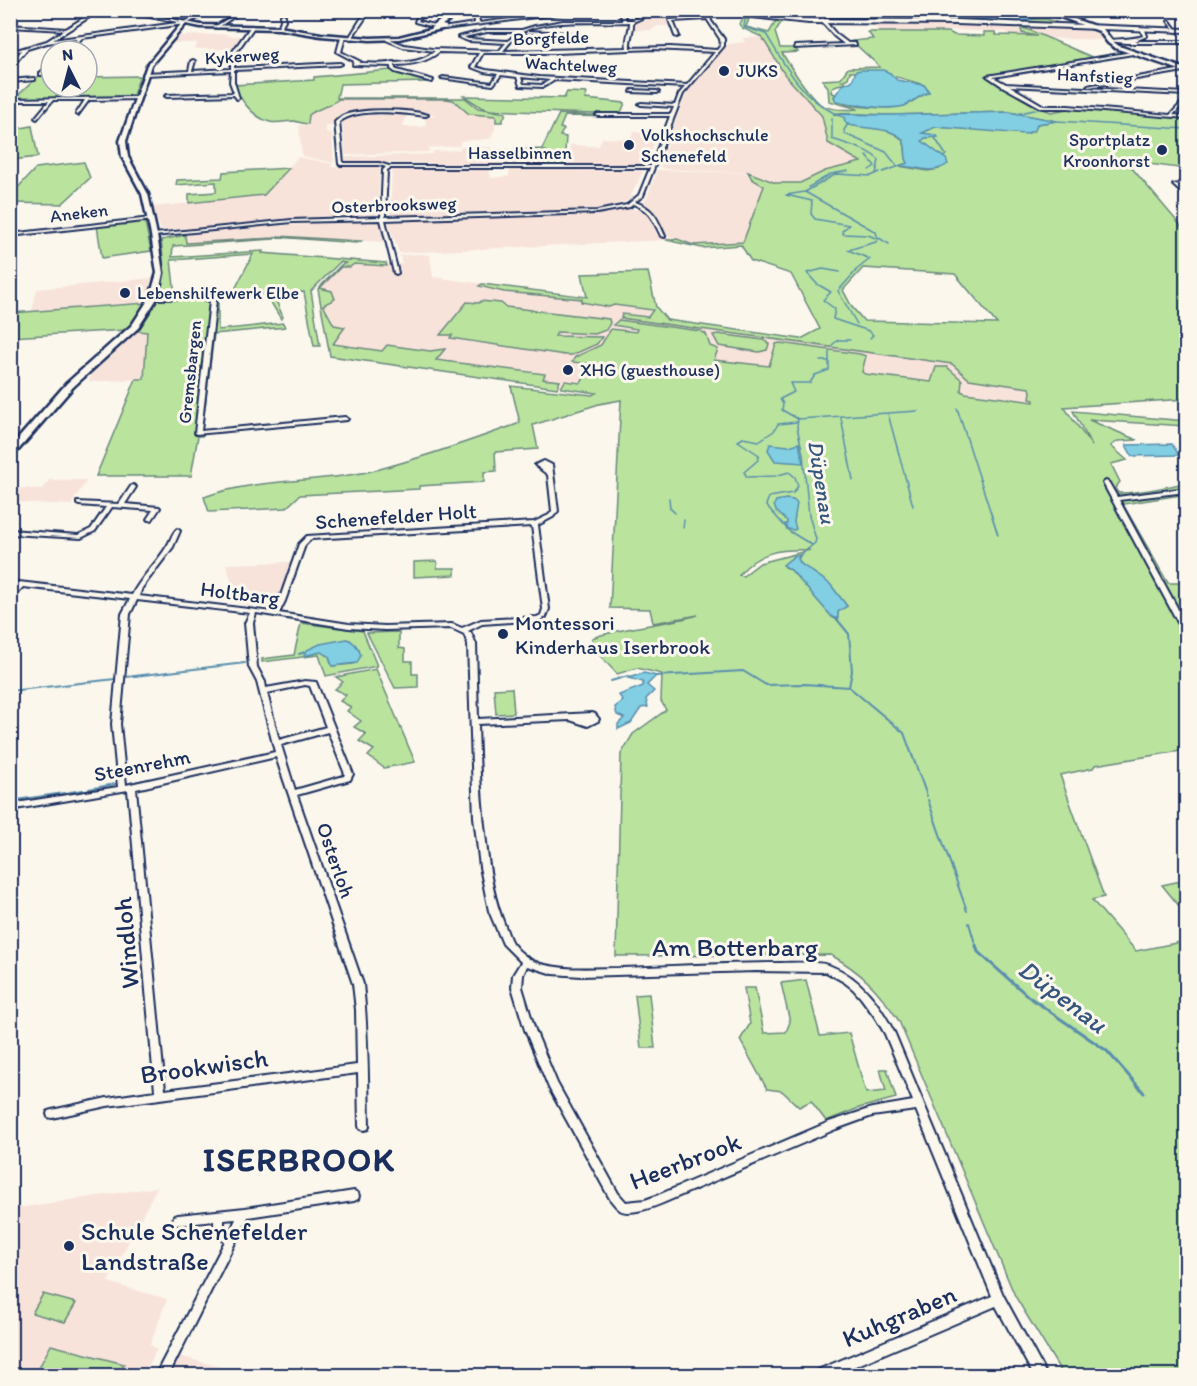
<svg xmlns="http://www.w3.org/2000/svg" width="1197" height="1386" font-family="Itim,sans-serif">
<rect width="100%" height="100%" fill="#fbf7ec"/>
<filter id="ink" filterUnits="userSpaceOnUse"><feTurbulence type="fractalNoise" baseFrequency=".0167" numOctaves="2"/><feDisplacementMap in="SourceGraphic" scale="12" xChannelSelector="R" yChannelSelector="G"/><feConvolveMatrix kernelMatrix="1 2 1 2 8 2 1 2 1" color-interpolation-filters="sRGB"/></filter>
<g filter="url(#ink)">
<g fill="#f8e3db">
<path d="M640 11H655L658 17H665L669 26H657L652 30H633V22L642 16Z"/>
<path d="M874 23 958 24 1086 30 1095 31 1104 40 1008 37 1007 32 946 30 949 32 878 33Z"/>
<path d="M227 34V36H243L234 49H195L197 43H171L177 36Z"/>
<path d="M763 37 785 75 822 116 828 143 862 162 825 171 800 183H776L751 173 664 169 659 166 685 96 693 85 728 44 745 42 742 38Z"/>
<path d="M339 99H450L469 114 496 116 495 129 490 139 460 141V146L429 148V152L345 155 343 127H340L341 120 346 116 407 114 403 127H422L426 125 425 118 434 116 436 114 351 112 336 117 333 126H325L326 132 332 134 334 163 302 156 299 125H308L309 115 313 112 330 106Z"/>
<path d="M633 132 658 133 646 164 569 165 570 145 599 146 602 138 631 139Z"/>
<path d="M460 147H491V151H547L545 165 345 162V157L433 154V151L459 150Z"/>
<path d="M298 157 333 164 331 167H380L378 214 371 217 279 220 162 231 156 220 153 207 264 195Z"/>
<path d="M396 168 489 169 491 178 509 176 510 169 643 171 629 200 605 209 394 216 390 215 392 170Z"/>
<path d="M657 170 747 173 764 186 743 242 693 245 666 236 651 209 641 204 647 198Z"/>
<path d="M629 209 643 210 653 223 657 235 666 240 399 253 388 222 601 214Z"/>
<path d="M377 221 381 223 383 242 278 236 274 238 186 243 185 235 268 226Z"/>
<path d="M422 254 430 255 433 277 656 307 667 320 1014 368 1035 392 1034 407 680 360 662 364 586 392 330 356 318 289 344 264H402L400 255Z"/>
<path d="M153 278 146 303 32 311 37 289Z"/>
<path d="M137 331 147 332 144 379 89 382 91 373Z"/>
<path d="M49 480H87L71 505 11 502V488L43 489Z"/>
<path d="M291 562 277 602 262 607 239 604 226 564Z"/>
<path d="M157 1187 108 1282 167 1299 150 1345 157 1349 144 1375 11 1376V1209Z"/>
<path d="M172 1354 250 1375 161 1376Z"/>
</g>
<g fill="#bae39e" stroke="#6a897e" stroke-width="1.5" fill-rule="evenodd">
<path d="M794 10 807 13 818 12 813 19H809L731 14 730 11Z"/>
<path d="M919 10 920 19H1047L1058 23 1052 25 882 20 883 11H894L898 18H909L906 11Z"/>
<path d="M743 19H749L746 27 769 33 776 21H782L775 32 780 48H795L798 52 782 53C790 66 809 95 820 104 829 110 847 110 858 109L829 101 828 87 822 80 840 79 848 68 880 67 852 41 873 39 868 32H949L954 35 984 36V32H995L996 35 1037 36 1022 33 1021 29H1027L1094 58 985 76 1035 106 1051 112 1068 109 1186 118V169L1126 161 1186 232V399L1064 407 1092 446 1073 411 1186 421V426L1089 420 1137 440 1118 441 1111 446 1127 460 1111 464 1120 482 1115 488 1118 493C1144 493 1162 487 1186 483V503L1181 495 1123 504 1168 583H1186V750L1095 765 1093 768 1060 775 1104 897 1092 900 1136 951 1186 941V1375H1063L1015 1296 899 1021C879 991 863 973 831 955L616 956 621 754 633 734 666 710 661 701 662 674 637 668 617 674 592 647V638C624 626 665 625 698 615L653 623 650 609 610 608 621 400 599 404 533 425 538 449 495 452 496 471 484 472V482L419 486V489L300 495 286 508 209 512 204 497C259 477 319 484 376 470 425 457 473 440 520 423L511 386 592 395 596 393 561 388 565 381 581 383 591 367 590 364 572 362 575 357 601 345 611 329 636 332 637 329 613 325 619 320 700 331 706 334 710 346 718 349 714 360 769 366 776 344 780 343 860 354 866 356 862 372 865 374 931 382 936 367H947L962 380 961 391 965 393 1034 402V400L1030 399 1031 391 1029 388 969 379 952 364 621 318 622 314 648 317 653 310 614 305 609 307 581 302 582 299 504 292 479 286 482 284 587 297 582 274 648 272 656 307 667 320 801 339 820 329 791 274 751 261 741 245 702 248 666 240 677 239 693 245 743 242 764 186 752 179 748 172 776 183H800L825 171 861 162 828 143 822 116 785 75 762 37 742 28 739 24ZM850 72C875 70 902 78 924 85L929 92C921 95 908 105 904 106 890 109 842 109 834 97L835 94 831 92C834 83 840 85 848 83L842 81 848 78ZM1009 112 1056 121 1037 124 1035 130 1029 133 935 127 922 133 938 137 923 138 922 141 945 159 939 169 928 171 899 166 908 163C903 156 908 147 902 140 892 126 862 128 847 124L844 117 834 113 890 115ZM863 268 955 274 997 324 864 321 852 307 843 290ZM810 550 760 563 743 576 739 575C758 551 780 549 810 550ZM800 556 798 559 801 564 830 584 847 606 838 612 837 620 832 617 791 570 785 567Z"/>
<path d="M391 70 427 82 340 84 337 98H465L478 108 506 113 502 122H496V116L469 114 453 100 446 99H339C330 106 318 108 309 115L308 124C303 124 299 122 294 121 286 121 278 124 270 122 254 118 240 100 234 85L314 80V77Z"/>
<path d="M41 74H51V87H87V77L140 76 133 95 130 97 14 99Z"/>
<path d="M567 92 587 93 585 99 625 103 620 115 490 110 481 107 464 96 564 98Z"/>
<path d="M559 114 622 117 565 116 560 128 564 129 560 136 566 137 564 165H545L546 151H490L542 149Z"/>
<path d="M32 126 38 157 11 160 13 171H11V130Z"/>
<path d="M84 162 90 178 62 204 11 203V195L36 168Z"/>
<path d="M289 168 264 195 189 203V194L216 192V182L176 185 177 180 222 178 223 172Z"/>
<path d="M142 221 145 222 151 251 102 258 97 226Z"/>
<path d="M185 235 186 243 274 238 278 236 361 241 357 243 277 237 274 239 173 246 172 257 263 251 262 253 386 263 387 266 354 264 350 267H341L320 288 332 291 335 299 323 305 334 325 345 327 333 344 382 351 387 345 430 351 445 349 436 360 545 374 543 379 560 381 557 388 330 356 318 289 341 265 346 263 340 262 311 291 320 346H314L304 292 273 293 283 317 281 319 266 294 218 296V330L283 323 285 327 214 334 202 431V436H198L191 476H96L136 379H144L147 332 137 331C163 295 167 284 161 240ZM253 254 232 295H175L171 260Z"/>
<path d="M481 301 501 303 506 307 609 319 610 323 606 330 595 334 557 332 555 336 602 337 597 344 572 355H565L450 338 452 335H440L467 302 479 303Z"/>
<path d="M146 303 126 330 11 337V313Z"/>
<path d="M718 334 764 340 769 344 767 350 759 352 719 346 713 335Z"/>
<path d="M437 561V568H455V575L414 577V562Z"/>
<path d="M301 623 363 631 377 666 326 676 319 655 262 662V659L294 655ZM350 640 359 650 353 664 332 666 329 656 321 652 305 656Z"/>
<path d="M399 632V648L405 649V661H412V674H418V687L395 688 367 633Z"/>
<path d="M376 669 415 762 384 768 368 756 374 750 359 741 366 734 354 727 361 721 347 711 351 707 340 701 346 695 335 689 343 682 336 677Z"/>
<path d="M512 688 514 713 496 714 494 689Z"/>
<path d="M1186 880V904L1179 906 1162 885Z"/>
<path d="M806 980 820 1036 849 1033 866 1093 886 1091 880 1069H887L896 1098 859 1108 826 1121 811 1101 799 1107 782 1091 767 1089 740 1040 750 1024 744 988H755L764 1033 786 1032 790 1022 781 983Z"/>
<path d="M649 994 655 1048H641L635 995Z"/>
<path d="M43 1294 76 1303 65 1322 32 1313Z"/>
<path d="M51 1345 124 1364 118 1375H35Z"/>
</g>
<g fill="#82cee2" stroke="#598ead" stroke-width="1.5">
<path d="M964 11H1021L1038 17C1030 23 988 22 976 19 972 17 968 15 964 11Z"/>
<path d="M862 70H883L890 73 897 80 924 85 929 92C921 95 909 104 904 106 885 111 855 105 836 101L834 97 842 85 852 81 856 71Z"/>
<path d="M1009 112 1057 121 1037 124 1035 130 1025 134 935 127 922 133 936 135 938 137 925 138 922 141 946 159 948 164C931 176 917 166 898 166L908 163C903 156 908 146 902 139 891 127 864 129 849 125L845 122 844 117 833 114 889 115Z"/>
<path d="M799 443 803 463 775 461 768 450 770 444 789 446Z"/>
<path d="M1172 444 1179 455 1132 456 1126 445Z"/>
<path d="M786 499 793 500 797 503 794 522 796 529 794 530 787 529 785 524H787V521L776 511 774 505 776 501Z"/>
<path d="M800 555 798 559 801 564 830 584 847 606 838 612V620L832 617 791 570 783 565 794 556Z"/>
<path d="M347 639C354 641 358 647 361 655L357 663 332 666 329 656 321 652 304 656 307 650 320 644Z"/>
<path d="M644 673 656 676 647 685 654 691 646 699 648 707 641 708 631 723 618 729V724L624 718 617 715 615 707 623 701 619 695 643 686V682L628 678Z"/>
</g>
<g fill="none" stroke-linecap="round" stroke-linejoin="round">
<g stroke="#598ead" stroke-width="1.5">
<path d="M745 20 744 27 766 34C784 64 801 97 834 113"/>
<path d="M1020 113 1044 108"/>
<path d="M832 118V139C849 145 866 148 879 160L876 174"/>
<path d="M1057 121 1186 129"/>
<path d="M848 124 844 130 845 134 886 152 898 167"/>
<path d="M935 138 946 155 943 157"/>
<path d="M867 156 875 166 869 170"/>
<path d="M883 172 897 167"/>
<path d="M809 187 831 174 848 171"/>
<path d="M805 192 876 232 878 239"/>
<path d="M879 238 889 244"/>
<path d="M855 271 870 259 848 250 876 242 878 239 868 235 843 234 842 231 849 225 815 219 811 214 812 201 786 195 805 192 836 174 871 176 880 172"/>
<path d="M856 271 838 291 857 324"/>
<path d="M840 272 823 269 807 273 817 284 831 292 823 300 835 309 833 319 869 331 873 335 870 338"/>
<path d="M832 345 838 340H850"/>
<path d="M820 361H829"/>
<path d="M957 408 998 535"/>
<path d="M888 414 913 506"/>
<path d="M841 418 853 480"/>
<path d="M798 419 918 411"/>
<path d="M797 422 778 424 774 431 759 441 743 438 738 441 759 455 758 460 744 472 747 477 775 476 789 472 795 477 798 486 793 493 769 497 766 505 789 531 812 545"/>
<path d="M669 498 670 508 675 513"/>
<path d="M683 528 684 520"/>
<path d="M798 557 815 543 816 539 809 516 803 454 797 427 798 419 782 410 783 404 780 399 794 392 790 383H810L815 375 829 370V352"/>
</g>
<g stroke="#598ead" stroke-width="2">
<path d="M836 618 849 634 852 671 849 687"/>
<path d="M299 654 305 652"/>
<path d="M656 676 743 671 766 685 804 684 849 687"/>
<path d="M126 677 245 663"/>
<path d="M611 681 628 676"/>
<path d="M849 687 904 733 927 796"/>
<path d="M10 691 115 679"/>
<path d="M253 757 260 755"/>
<path d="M232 761 246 758"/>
<path d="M209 766 226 763"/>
<path d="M178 773 197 769"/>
<path d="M130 783 173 774"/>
<path d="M89 789 115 784"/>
<path d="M70 792 83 790"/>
<path d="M928 800 967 911"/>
<path d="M10 801 64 793"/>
<path d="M969 923 976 947"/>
</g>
<path stroke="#598ead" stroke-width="3" d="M976 945 978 952 1029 997 1107 1051 1144 1093"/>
<defs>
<g id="street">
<path d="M16 10H20L10 17V14Z"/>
<path d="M96 10 99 11 53 40 184 22 208 12 196 10H216L236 13 240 10H244L217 28 216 26 234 15 212 12 185 24 82 38 69 51H65L77 39 47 43 27 49 10 69V65L22 50 10 54V52L47 41 64 30 10 27V25L66 29Z"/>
<path d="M164 10H168L157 18H155V16Z"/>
<path d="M356 10H361L368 14 351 39 349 38 364 14Z"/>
<path d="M430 10H434L419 19 418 21 434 25V27L415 22 417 17Z"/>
<path d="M483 10H491L478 14 479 23 577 10H590L444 29 442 28 475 23 474 13Z"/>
<path d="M619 10H622L626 20H633L638 18 636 10H638L642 18 633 22C634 31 629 39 630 48L670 47 717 50 721 45 720 39 707 19 673 21 679 36 677 37 675 36 669 20 707 17 705 10H709L711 21 724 39V46L683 94 643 196 635 202C655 209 657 219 665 236V237L661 236C653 220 651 211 633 204L630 207 597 213 385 220 398 273 396 274 394 273 381 220 292 222 154 236 152 235 154 234 292 220 381 217 383 170 386 167 379 165H341L339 164 335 122C337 120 340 118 342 116 359 108 411 109 428 115L426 116C403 113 358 107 339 122L343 163H379L389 166H651L670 116H598L596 115 598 114H671L674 107 641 105 639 104 641 103 675 105 679 94 685 87 555 80 543 87 520 86 517 77 501 75 493 85 441 78 443 77 492 83 498 74 484 72 471 67 479 53 439 52C427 62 412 65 395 65V69L397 70 433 80 432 82 395 72 391 69 392 66 353 65 354 61 337 52 341 37 343 36 345 37 341 52 361 62 359 63C370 63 384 65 394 62L396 63C410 62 424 61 435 51L403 47 386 40 387 38 404 45 432 49 499 51 506 43 468 41 458 37 487 30H522L535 26 563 21H623ZM630 22C630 31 625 39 627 48L503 51C508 45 512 39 519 34 546 17 598 24 630 22ZM487 32H518L508 41 468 39 464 37ZM654 49 715 52 687 85 539 77 486 70 475 67 483 53H557ZM521 77 550 80 542 85 523 84ZM390 168H650L639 195 627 205 597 211 385 217 387 170Z"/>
<path d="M823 10H826L824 20 836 34 848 43H855L856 45 794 48 795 46 844 44 834 36 820 20Z"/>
<path d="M942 10H945L947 15 951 16V18L945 17Z"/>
<path d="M1085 11H1135L1137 12 1085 13 1060 17 1058 16Z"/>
<path d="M283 14 285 15V20L280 29H278L281 20V15Z"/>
<path d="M1168 21H1170L1178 32H1176Z"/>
<path d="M251 26 254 27 235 54 234 68 340 63 342 64 340 65 234 70V82L239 98 237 99 234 95 167 97 165 96 167 95 234 93 230 82 231 71 145 75 143 74 145 73 189 71 191 61 193 60 195 61 192 71 231 69V54Z"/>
<path d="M1143 29 1145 30 1147 36 1135 41H1186V43H1127L1107 41C1119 38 1131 40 1143 36L1141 30Z"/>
<path d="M527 31 570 33 572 34 570 35 526 33Z"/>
<path d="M1132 52 1133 54 993 77 1006 84 1186 93V95L1010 86 1044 106H1068L1170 115 1186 98V101L1173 115 1186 116V118L1068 108H1042L1002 86 987 76Z"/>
<path d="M50 64H51V67L42 75H40V73Z"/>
<path d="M1183 69 1184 71 1089 87 1087 86Z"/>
<path d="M34 78 35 80 10 82V80Z"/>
<path d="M632 90 657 91 659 92 657 93 631 92Z"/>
<path d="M137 97 138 99 89 100 78 115 76 114 85 100H53L37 119 35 118 49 101H10V99Z"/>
<path d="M1186 183V185L1178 186 1186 194V197L1173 185Z"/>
<path d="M151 218H153V220L10 236V234Z"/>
<path d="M202 294 216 300 201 431 345 417 348 419 347 420 196 434 195 433 210 301 201 298 154 299 151 297 154 295Z"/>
<path d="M544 461 552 465 558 511 553 517 538 525 549 609 546 617 540 620 482 624 468 631 471 633 476 644 478 719 592 713 595 714 599 719 598 721 588 726 570 720 478 724C479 764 481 803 486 842 489 871 494 900 505 926 507 931 509 938 512 943 519 952 530 961 541 964 567 971 596 968 622 968 675 966 728 963 781 963 794 963 820 961 831 966 862 978 881 1006 895 1034L1003 1295 1047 1376H1034L996 1306 832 1376H811L813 1372 992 1296 916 1110 872 1116 836 1129 663 1203C654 1207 628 1216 620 1210 617 1208 613 1203 610 1199L549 1088 525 1030 512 987 513 975 521 962 503 944 489 911 480 867 474 817 472 766 468 644 464 634 451 628 385 630 349 628 256 613 253 623 257 667 265 682 266 688 305 681 316 682 353 774 350 780 297 795 363 984C368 1031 368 1079 369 1126L368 1129 364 1130 360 1129 359 1126 358 1073 107 1106 52 1118 48 1117 47 1114 48 1111 52 1110 107 1098 155 1091 128 790 10 810V804L118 787 112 724 122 614 130 599 23 587 12 598 10 599V592L17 586 10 585V581L132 595C141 577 157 563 167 546 171 540 172 533 177 529L180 531 173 547 142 588 139 596 273 612 279 601 299 544 307 536 534 522 549 515 552 511 548 475 535 465ZM532 526 543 609 541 615 537 617 481 620 462 628 452 624 385 626 349 624 279 613 285 601 305 545 311 539ZM137 600 250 613 245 623 249 667 257 682 275 752 126 785 120 724 130 614ZM305 685 310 686 326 727 279 740 267 693ZM328 732 345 774 344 776 295 790 281 745ZM276 757 353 984 356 1010 357 1065 165 1090 136 789ZM527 966 553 974 581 976 756 971 826 972 844 982 853 989 861 998 875 1017 885 1034 913 1101 872 1108 829 1122 656 1196 645 1200 626 1202 618 1193 557 1083 535 1030 522 987 523 975Z"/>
<path d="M1106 481 1109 483 1117 497 1186 488V492L1119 500 1186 624V632L1182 630 1103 483Z"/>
<path d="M133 485 136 487 125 504 159 507 160 508 152 520H148L147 519 153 510 112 507 95 531 81 538 10 534V530L78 535 91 529 106 507 79 505 77 504V502L119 504 131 486Z"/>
<path d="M354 1191 358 1193 359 1196 358 1199 354 1201 248 1217 168 1376H155L225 1241C215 1234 214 1234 214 1221L178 1225 174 1224 173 1220 174 1216 178 1215 245 1208ZM236 1219 230 1232 224 1228V1220Z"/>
</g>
<g id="secondary">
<path d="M91 10 148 14 201 25 279 27 321 34 370 38 399 37 431 29C436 22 455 10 465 10L442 25 446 26V28L399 39 370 40 321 36 279 29 201 27 186 24 151 65 126 141 128 157 148 194 157 235 163 273 158 297 138 328 73 387 13 456H10V448L67 383 132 325 150 297 157 273 151 235 142 194 122 157 120 141 147 65 182 23 148 16Z"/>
<path d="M1041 10H1049L1103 29 1112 41 1119 46 1186 69V72L1115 48 1108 43 1099 31Z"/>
</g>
<g id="primary">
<path d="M468 10 461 14 458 12 460 10Z"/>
<path d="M683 10H708L809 19 957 20 1186 29V32L957 24 809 23Z"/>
</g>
</defs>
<use href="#street" stroke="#1b2f5e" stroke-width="4"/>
<use href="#secondary" stroke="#1b2f5e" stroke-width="5"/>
<use href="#primary" stroke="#1b2f5e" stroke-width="4"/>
<use href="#street" fill="#fbf7ec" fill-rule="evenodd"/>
<use href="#secondary" fill="#fbf7ec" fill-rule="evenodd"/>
<use href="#primary" fill="#fbf7ec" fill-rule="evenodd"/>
</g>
</g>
<g fill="#1b2f5e" stroke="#fbf7ec" stroke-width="2">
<circle cx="724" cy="71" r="6"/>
<circle cx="629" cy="145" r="6"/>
<circle cx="1162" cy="150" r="6"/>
<circle cx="125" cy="293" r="6"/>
<circle cx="568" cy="370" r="6"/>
<circle cx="503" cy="634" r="6"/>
<circle cx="69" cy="1246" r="6"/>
</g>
<g text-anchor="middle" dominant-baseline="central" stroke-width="6" stroke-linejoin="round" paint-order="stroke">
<g font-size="18" fill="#1b2f5e" stroke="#fbf7ec">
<text transform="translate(551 38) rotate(-2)">Borgfelde</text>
<text transform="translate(242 56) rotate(-4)">Kykerweg</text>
<text transform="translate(571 65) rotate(3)">Wachtelweg</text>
<text transform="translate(1095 76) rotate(3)">Hanfstieg</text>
<text x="520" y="153">Hasselbinnen</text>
<text transform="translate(394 205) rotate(-2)">Osterbrooksweg</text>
<text transform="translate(79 213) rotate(-7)">Aneken</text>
<text transform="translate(190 372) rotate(-84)">Gremsbargen</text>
</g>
<g font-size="18" fill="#1b2f5e" stroke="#fbf7ec" text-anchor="start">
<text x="736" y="71">JUKS</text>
<text x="641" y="135">Volkshochschule<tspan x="641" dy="21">Schenefeld</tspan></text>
<text x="1150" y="140" text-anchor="end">Sportplatz<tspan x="1150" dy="21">Kroonhorst</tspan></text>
<text x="137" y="293">Lebenshilfewerk Elbe</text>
<text x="580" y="370">XHG (guesthouse)</text>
</g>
<g font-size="21" fill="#1b2f5e" stroke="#fbf7ec">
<text transform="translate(396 516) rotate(-4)">Schenefelder Holt</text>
<text transform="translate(240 593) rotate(7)">Holtbarg</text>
<text transform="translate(142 765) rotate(-11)">Steenrehm</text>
<text transform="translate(336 860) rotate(71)">Osterloh</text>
</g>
<g font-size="21" fill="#1b2f5e" stroke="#fbf7ec" text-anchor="start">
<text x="515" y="622">Montessori<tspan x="515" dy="24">Kinderhaus Iserbrook</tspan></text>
</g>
<g font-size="22" font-style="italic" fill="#35577f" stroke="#fbf7ec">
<text transform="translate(822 482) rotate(81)">Düpenau</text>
</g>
<g font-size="26" fill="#1b2f5e" stroke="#fbf7ec">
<text transform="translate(126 943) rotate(-95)">Windloh</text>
<text x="735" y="947">Am Botterbarg</text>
<text transform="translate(204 1066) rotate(-8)">Brookwisch</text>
<text transform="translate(685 1161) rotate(-21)">Heerbrook</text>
<text transform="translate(899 1316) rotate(-23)">Kuhgraben</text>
</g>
<g font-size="26" fill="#1b2f5e" stroke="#fbf7ec" text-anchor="start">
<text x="81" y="1231">Schule Schenefelder<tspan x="81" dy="30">Landstraße</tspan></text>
</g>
<g font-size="27" font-style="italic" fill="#35577f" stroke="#fbf7ec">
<text transform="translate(1063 996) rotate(37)">Düpenau</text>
</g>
<g font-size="33" font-weight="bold" letter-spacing="1.5" fill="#1b2f5e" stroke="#fbf7ec">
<text x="299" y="1159">ISERBROOK</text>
</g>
</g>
<rect width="1197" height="1386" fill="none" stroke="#fbf7ec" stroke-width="36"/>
<rect x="18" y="18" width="1161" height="1350" fill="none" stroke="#1b2f5e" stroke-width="2" filter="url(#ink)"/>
<g transform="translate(69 69) rotate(354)"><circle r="28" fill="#fbf7ec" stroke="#a1a7b3" stroke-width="1.5"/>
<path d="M0-4.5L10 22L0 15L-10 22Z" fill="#1b2f5e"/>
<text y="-9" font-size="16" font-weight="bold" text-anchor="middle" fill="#1b2f5e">N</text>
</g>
</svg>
